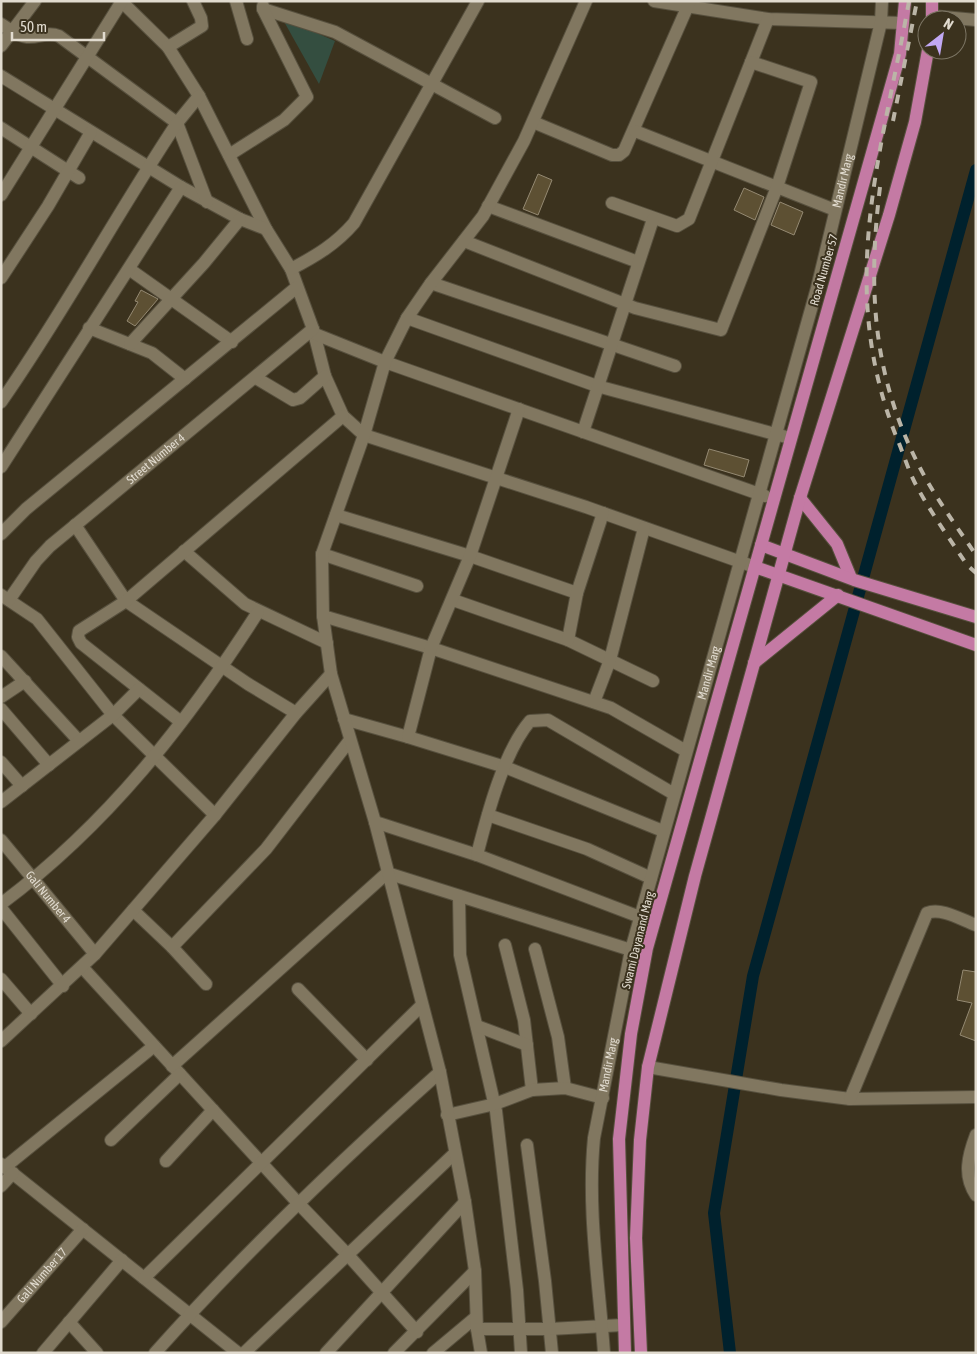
<svg xmlns="http://www.w3.org/2000/svg" width="977" height="1354" font-family="'Asap Condensed',sans-serif">
<rect width="100%" height="100%" fill="#3b321e"/>
<path fill="#344e40" d="M282 18 335 41 319 84Z"/>
<g fill="none" stroke-linecap="round" stroke-linejoin="round">
<path stroke="#00212d" stroke-width="12" d="M730 1353 714 1213 753 976 976 170"/>
</g>
<g fill="#5d5033" stroke="#948972">
<path d="M538 174 552 180 538 215 523 209Z"/>
<path d="M744 188 764 197 755 220 734 210Z"/>
<path d="M780 202 803 212 794 235 771 225Z"/>
<path d="M141 290 158 299 135 326 127 321 138 302 135 301Z"/>
<path d="M709 449 749 460 744 477 704 465Z"/>
<path d="M963 970 976 972V1041L960 1035 972 1003 957 1000Z"/>
</g>
<g fill="none" stroke-linecap="round" stroke-linejoin="round">
<defs>
<g id="minor">
<path d="M121 1 168 47 199 96 266 229 291 269 313 329 325 376 343 416 364 435 586 507 755 567"/>
<path d="M236 1 247 39"/>
<path d="M654 1 768 19 903 23"/>
<path d="M263 9 335 32 495 118"/>
<path d="M932 16 976 20"/>
<path d="M1 24C9 29 18 36 27 37 39 38 47 31 59 36L177 123 199 96"/>
<path d="M1 46 35 1"/>
<path d="M168 47 202 26 201 18 193 1"/>
<path d="M1 76 181 187 240 219 266 229"/>
<path d="M533 122 612 155H619L624 151 690 1"/>
<path d="M177 123 207 202"/>
<path d="M1 128 79 178"/>
<path d="M635 131 835 210"/>
<path d="M229 155 284 120 307 97 263 9V6"/>
<path d="M1 195 122 1"/>
<path d="M612 203 677 226 689 219 768 19"/>
<path d="M488 206 638 262"/>
<path d="M464 241 635 308 721 330 777 187 811 82 751 62"/>
<path d="M129 269 232 342"/>
<path d="M291 269C316 256 336 244 354 223L478 1"/>
<path d="M1 278 48 206 91 132"/>
<path d="M431 283 675 366"/>
<path d="M407 318 597 386 790 438"/>
<path d="M89 328 152 353 185 379"/>
<path d="M315 334 385 362 765 496"/>
<path d="M130 344 204 263 240 219"/>
<path d="M256 378 293 400 300 398 325 376"/>
<path d="M1 402C64 312 116 215 177 123"/>
<path d="M583 432 653 219"/>
<path d="M1 467 181 187"/>
<path d="M336 515 470 556 577 593"/>
<path d="M75 525 126 601 248 684 296 713"/>
<path d="M1 534 26 509 297 287"/>
<path d="M184 551 245 604 327 643"/>
<path d="M322 554 417 586"/>
<path d="M1 595 37 619 113 715 215 815"/>
<path id="s1" d="M9 600 36 561 50 546 313 329"/>
<path d="M453 600 568 640 653 681"/>
<path d="M323 616 431 648 611 708 686 751"/>
<path d="M568 640 577 593 603 513"/>
<path d="M1 656 79 741"/>
<path d="M1 697 25 681"/>
<path d="M594 702 610 660 644 528"/>
<path d="M1 709 49 765"/>
<path d="M344 719 408 737 505 767 663 831"/>
<path d="M181 722 81 643 78 637 79 631 126 601 343 416"/>
<path d="M408 737 431 648 470 556 519 409"/>
<path d="M1 762 22 786"/>
<path d="M1 802 113 715 139 689"/>
<path d="M488 815 587 849 651 878"/>
<path d="M375 822 477 855 640 917"/>
<path id="s2" d="M1 840 95 954"/>
<path d="M477 855C487 816 503 753 530 721L548 720 674 794"/>
<path d="M459 896 460 955 496 1111 517 1290 521 1353"/>
<path d="M1 904C108 824 186 724 258 612"/>
<path d="M1 908 63 986"/>
<path d="M133 910 172 947 206 984"/>
<path d="M505 945 524 1020 532 1090"/>
<path d="M172 947 266 849 350 740"/>
<path d="M535 949 558 1037 565 1088"/>
<path d="M83 968 298 1203 348 1255 417 1332"/>
<path d="M1 979 31 1014"/>
<path d="M298 989 367 1060"/>
<path d="M477 1026 527 1045"/>
<path d="M1 1041 95 954 215 815 296 713 331 674"/>
<path d="M172 1066 387 873 631 950"/>
<path d="M648 1067 781 1090 850 1099 976 1097"/>
<path d="M850 1099 927 913C941 907 962 920 976 925"/>
<path d="M447 1115 495 1104 532 1090 565 1088 603 1098"/>
<path d="M976 1135C968 1156 963 1176 976 1195"/>
<path d="M111 1140 180 1074"/>
<path d="M527 1145 545 1281 552 1353"/>
<path d="M166 1161 213 1110"/>
<path d="M1 1164 238 1353"/>
<path d="M5 1167 154 1046"/>
<path d="M1 1186 13 1173"/>
<path d="M144 1278 422 1005"/>
<path id="s3" d="M1 1322 83 1229"/>
<path d="M69 1322 97 1353"/>
<path d="M477 1329H550L623 1325"/>
<path d="M43 1353 122 1260"/>
<path d="M155 1353C244 1253 340 1161 440 1072"/>
<path d="M244 1353 455 1153"/>
<path d="M326 1353 465 1202"/>
<path d="M394 1353 475 1271"/>
<path d="M433 1353 476 1317"/>
<path d="M481 1353 477 1329 475 1271 465 1202 440 1072 375 822 331 674 323 616 322 554 364 435 385 362 407 318 431 283 483 216 524 141 586 1"/>
<path id="s4" d="M604 1353C599 1282 587 1210 594 1138L631 950 817 288 881 22 882 1"/>
</g>
<g id="major">
<path d="M932 20V1"/>
<path d="M800 498 837 544 851 578"/>
<path d="M761 545 854 580 976 617"/>
<path d="M755 567 976 645"/>
<path d="M754 663 838 595"/>
<path d="M625 1353 619 1139 631 1034 647 948 900 54 905 1"/>
<path d="M641 1353 636 1238 640 1140 648 1067 695 876 800 498 889 215 915 122 928 50"/>
</g>
</defs>
<use href="#minor" stroke="#57503e" stroke-width="14"/>
<use href="#major" stroke="#57503e" stroke-width="14"/>
<use href="#minor" stroke="#817760" stroke-width="12"/>
<use href="#major" stroke="#c47aa4" stroke-width="12"/>
<g stroke="#bbb5a7" stroke-width="4" stroke-dasharray="9 9" stroke-linecap="butt">
<path d="M909 1C882 154 836 283 896 436 903 452 908 470 916 485 931 513 950 539 967 565L976 573"/>
<path d="M893 121 917 1"/>
<path d="M880 187C867 294 873 383 926 479 941 505 959 530 976 555"/>
</g>
</g>
<g text-anchor="middle" dominant-baseline="central" stroke-width="4" stroke-linejoin="round" paint-order="stroke">
<g font-size="12" fill="#e1dbcf" stroke="#3b321e">
<text stroke="none"><textPath href="#s4" startOffset="1205">Mandir Marg</textPath></text>
<text transform="translate(824 270) rotate(-74)">Road Number 57</text>
<text stroke="none"><textPath href="#s1" startOffset="205">Street Number 4</textPath></text>
<text stroke="none"><textPath href="#s4" startOffset="695">Mandir Marg</textPath></text>
<text stroke="none"><textPath href="#s2" startOffset="74">Gali Number 4</textPath></text>
<text transform="translate(638 940) rotate(-76)">Swami Dayanand Marg</text>
<text stroke="none"><textPath href="#s4" startOffset="290">Mandir Marg</textPath></text>
<text stroke="none"><textPath href="#s3" startOffset="62">Gali Number 17</textPath></text>
</g>
</g>
<rect width="977" height="1354" fill="none" stroke="#e1dbcf" stroke-width="5"/>
<g transform="translate(942 35) rotate(31)"><circle r="24" fill="#3b321e" stroke="#7d7665"/>
<path d="M0-4L9 19L0 12L-9 19Z" fill="#c1a8f3"/>
<text y="-8" font-size="14" font-weight="bold" text-anchor="middle" fill="#e1dbcf">N</text>
</g>
<path d="M12 32v8h92v-8" fill="none" stroke="#e1dbcf" stroke-width="2.5"/>
<text x="20" y="32" font-size="15" fill="#e1dbcf" stroke="#3b321e" stroke-width="4" paint-order="stroke">50 m</text>
</svg>
